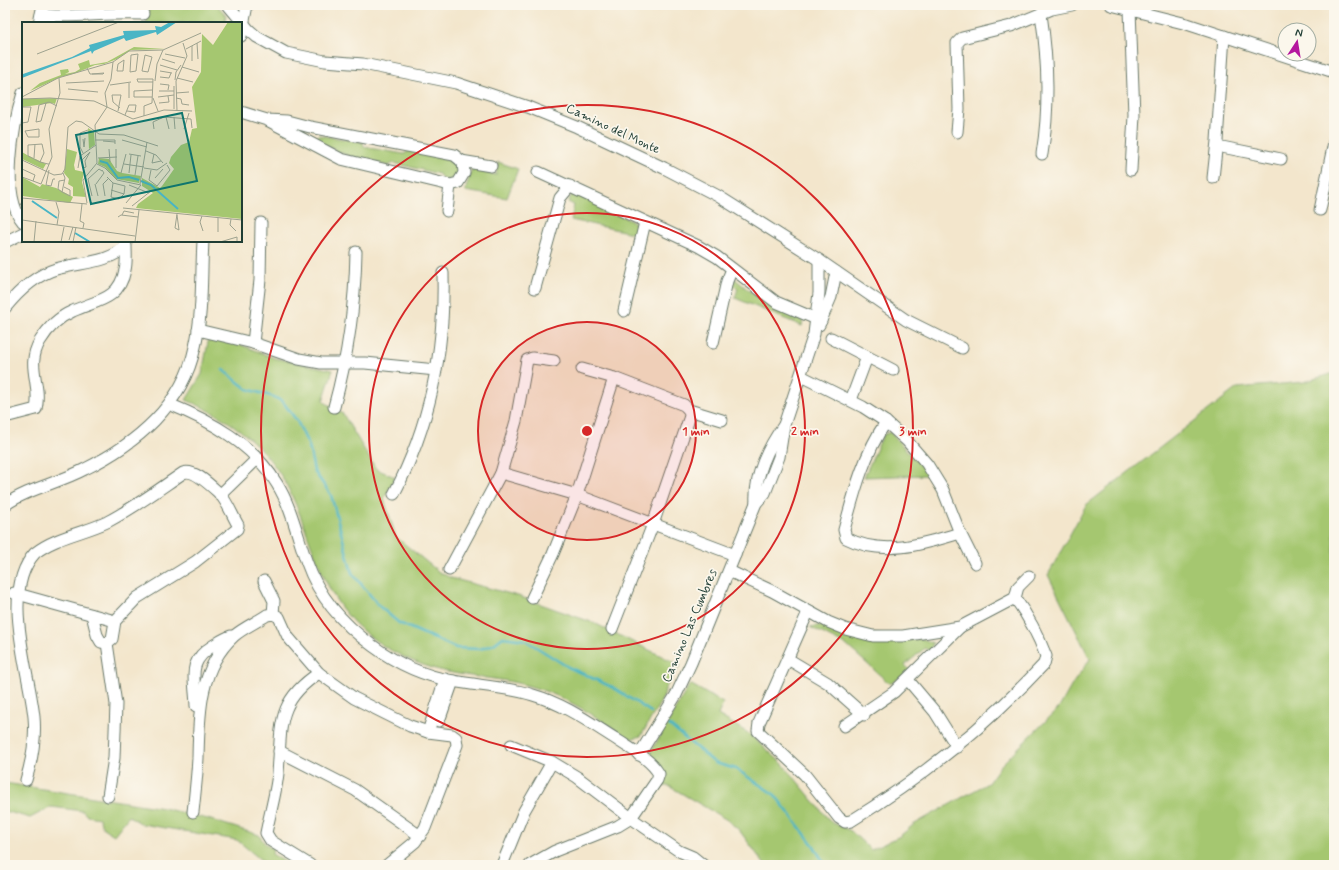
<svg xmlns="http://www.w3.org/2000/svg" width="1339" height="870" font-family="Mynerve,sans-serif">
<rect width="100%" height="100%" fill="#fbf7ec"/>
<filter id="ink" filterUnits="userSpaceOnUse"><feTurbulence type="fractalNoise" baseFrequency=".025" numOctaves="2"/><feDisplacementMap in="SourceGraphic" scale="8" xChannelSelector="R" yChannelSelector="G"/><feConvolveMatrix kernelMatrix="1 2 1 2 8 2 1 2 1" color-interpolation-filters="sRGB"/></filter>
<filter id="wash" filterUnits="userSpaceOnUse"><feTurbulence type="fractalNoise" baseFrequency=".012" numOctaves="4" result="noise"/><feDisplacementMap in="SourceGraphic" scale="16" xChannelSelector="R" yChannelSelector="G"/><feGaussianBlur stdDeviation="0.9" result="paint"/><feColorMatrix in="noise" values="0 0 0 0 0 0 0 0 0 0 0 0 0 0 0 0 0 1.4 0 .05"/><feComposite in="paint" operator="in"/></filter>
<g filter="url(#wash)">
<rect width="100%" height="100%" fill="#f3e6cc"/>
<g fill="#a5c770" stroke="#628252">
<path d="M150 5H217L226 15 225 23H146Z"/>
<path d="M318 135 363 142 364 147 404 154 410 150 452 161 461 170 459 176 448 180 442 179 439 174 394 163 388 166 349 156 317 142Z"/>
<path d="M498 162 518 169 507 198 465 191 472 169 496 175Z"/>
<path d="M573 192 639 225 637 234 571 220 574 205 568 202Z"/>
<path d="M734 278 752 293 803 321 802 326 735 298 738 288 732 285Z"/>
<path d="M209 336 234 342 274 358 333 370 323 401 343 414 376 469 395 477 384 499 396 537 439 572 451 578 518 596 594 623 680 665 665 689 664 696 641 736 630 739C597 718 567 696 529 686 502 678 475 678 448 672 418 666 385 650 362 630 320 594 313 539 290 492 269 448 231 418 186 400L202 374Z"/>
<path d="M1334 373V865H765L739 830 727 820 669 786H659L665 771 648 757 690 684 723 703 718 715 748 733 783 764 831 822 851 831 871 850 900 836 913 825 988 783 1001 765 1059 708 1073 683 1090 659 1048 575 1086 505 1237 388 1304 382Z"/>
<path d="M890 432 929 475 864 477 883 435Z"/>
<path d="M823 625 908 640 923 639 933 643 930 652 925 648 905 665 910 671 890 684 846 645 810 627Z"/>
<path d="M5 783 163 808 208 819 259 835 266 845 273 849 272 854 290 865H267L237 840 142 824 129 816 114 835 103 828 99 818 87 816 83 811 51 807 30 818 5 811Z"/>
</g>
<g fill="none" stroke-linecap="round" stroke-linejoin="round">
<g stroke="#49b5c5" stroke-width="2.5">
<path d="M223 370 247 389 274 397 283 402 297 421 309 446 314 471 331 495 352 573 380 607 399 623 456 648 480 649 494 644 503 637 525 640 568 667 614 688 651 712"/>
<path d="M669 725 715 763 736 769 775 795 814 846 825 865"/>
</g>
</g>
</g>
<g filter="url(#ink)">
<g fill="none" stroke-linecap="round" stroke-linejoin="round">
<defs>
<g id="street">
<path d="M228 5 249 30 257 37 286 53 325 61 363 64 456 83 528 107 577 127 664 168 718 196 819 260 906 320 962 348"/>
<path d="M1111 5 1187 24 1334 72"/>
<path d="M1130 10 1134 115 1131 170"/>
<path d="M1041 14C1048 61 1050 106 1042 154"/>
<path d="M41 15C75 18 108 12 143 14"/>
<path d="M39 23 43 5"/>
<path d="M241 36 247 5"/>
<path d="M23 93C13 126 0 195 23 222"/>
<path d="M241 112 267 120 341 159 450 185 458 183 464 173 463 162 454 155 310 127 287 121 267 120"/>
<path d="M957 132 959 109 957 43 962 38 1011 26 1052 9 1072 5"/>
<path d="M1217 146 1281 159"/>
<path d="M461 161 491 166"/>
<path d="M538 172 698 246 717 257 776 302 821 321"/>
<path d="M1213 178 1217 141 1224 36"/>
<path d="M1320 210 1334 142"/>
<path d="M447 211 450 185"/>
<path d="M5 242 23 233"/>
<path d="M535 288 560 198 570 186"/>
<path d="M5 308C18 292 36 275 56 269 80 262 108 264 126 246 126 254 127 262 125 270 119 301 96 300 73 311 59 317 48 328 40 341 25 367 42 383 36 409L5 417"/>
<path d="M624 311 645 222"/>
<path d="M819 325 831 297 836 272"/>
<path d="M198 330 253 343 299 359 321 363H365L436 370"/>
<path d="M831 338 893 370"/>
<path d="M253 343 260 280 261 223"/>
<path d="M713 343 727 281 732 269"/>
<path d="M582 369 614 378 684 405 689 410 722 420"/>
<path d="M801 376 863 407 886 422 907 441 927 464 943 490 960 533 975 563"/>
<path d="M851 400 867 357"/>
<path d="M169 404C211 421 253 444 277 484 292 508 297 536 307 563 319 597 344 625 373 646 396 663 424 676 453 681 480 686 507 687 533 695 564 704 589 722 616 739 630 749 650 758 659 774L657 780 631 818 618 826 555 851 530 865"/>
<path d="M334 407C348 356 355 305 356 252"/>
<path d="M886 422C864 454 854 493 844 530L846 538C883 557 924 544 960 533"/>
<path d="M501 473 577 495 735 555"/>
<path d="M394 494C430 425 445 350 443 273"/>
<path d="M220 495 258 458"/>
<path d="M756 503C754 476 768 447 784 425"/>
<path d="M5 505C29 488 59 483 85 469 136 444 183 405 195 347 203 313 201 276 203 241"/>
<path d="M449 570 501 473 516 421 527 360 532 358 554 361"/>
<path d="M729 571 772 591 828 622 845 629 873 636H903L960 627 1015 598 1018 587 1029 576"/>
<path d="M264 581 274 601 273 614"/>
<path d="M14 593 115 621"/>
<path d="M532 598 553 554 577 495 614 378"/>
<path d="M808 612 759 723 758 731 805 775 839 818 845 822 851 821C923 777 986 726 1044 664L1046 656C1038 635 1028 616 1015 598"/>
<path d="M92 615 97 635 101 642 107 643"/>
<path d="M612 629 653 524 690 416 689 410"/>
<path d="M107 643 116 704 114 758 108 796"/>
<path d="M788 659 828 683 864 715"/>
<path d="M908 680 935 712 957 747"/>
<path d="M196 706C195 677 186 662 214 645 219 642 225 638 231 636"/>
<path d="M439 721 453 681"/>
<path d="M844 726 894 692 960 627"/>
<path d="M428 732 445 679"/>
<path d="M511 745 552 762 577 777 631 818 679 851 693 857 703 865"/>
<path d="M279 751 355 790 420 836"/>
<path d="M639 755 676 695 691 663 756 503 765 493 779 457 784 425 814 334 819 293V260"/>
<path d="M26 780C32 760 36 738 34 717 29 669 0 591 35 553 55 537 84 533 107 522 134 508 158 490 183 473 194 468 212 487 220 494 228 503 232 515 238 525L237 529 195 562 137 598 115 621 112 639 107 643"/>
<path d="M193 812C195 794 197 776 198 758 199 714 199 668 234 636 243 628 257 622 267 615L273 614 279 617 288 637 319 673 354 698 410 726 428 732 452 735 456 738 457 745 425 828 415 842 387 865"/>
<path d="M310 865 271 841 266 833C270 813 276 793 278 773 282 727 275 702 319 673"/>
<path d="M502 865 524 811 552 762"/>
</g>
</defs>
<use href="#street" stroke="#697869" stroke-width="13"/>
<use href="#street" stroke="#fff" stroke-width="11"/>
</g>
</g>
<circle cx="587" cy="431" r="109" fill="#d62828" fill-opacity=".12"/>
<g fill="none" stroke="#d62828" stroke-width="2">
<circle cx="587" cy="431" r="109"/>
<circle cx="587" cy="431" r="218"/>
<circle cx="587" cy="431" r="326"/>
</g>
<g text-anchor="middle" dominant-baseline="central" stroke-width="3.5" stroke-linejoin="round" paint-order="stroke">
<g font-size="13" fill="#1f3d34" stroke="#fbf7ec">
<text transform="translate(613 129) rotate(25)">Camino del Monte</text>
<text transform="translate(690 626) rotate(-67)">Camino Las Cumbres</text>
</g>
</g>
<g transform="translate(22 22)">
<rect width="220" height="220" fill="#f3e6cc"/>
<path d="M206 0H220V197L114 186 116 182 131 171 120 164V156L138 166 140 164 152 147 147 141 149 135 159 123 167 120 170 107 175 106 170 65 179 50 180 12 191 23ZM112 25 143 27 109 28 95 37 82 42 73 43 54 51 39 55 8 69 18 61 39 53 38 48 46 47 47 50 43 52 53 50 58 47 56 42 67 38 68 43 85 40ZM35 76 33 82 30 81 0 85V77ZM66 106 72 110 73 123 67 127ZM45 127 55 130 52 143 53 148 62 150 60 160 64 175 51 174V165L46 162 47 157 42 151ZM0 130 5 133 24 142 21 147 0 137ZM77 136 87 137 95 149 100 151 119 154 117 161 94 157 83 145 76 142ZM0 155 18 165 20 162 34 166 51 175 48 181 1 174Z" fill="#a5c770"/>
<path d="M148 0H155L135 13 134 10 104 19 102 16 72 29 70 32 69 29 0 56 1 52 50 35 68 26 67 23 102 13 101 9 134 8 133 4 139 5Z" fill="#49b5c5"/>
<path fill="none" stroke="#49b5c5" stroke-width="2" d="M78 139 85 141 96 156 107 155 117 158M119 159 129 163 156 187M10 179 35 196M53 211 68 220"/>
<path fill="none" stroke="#9ea28f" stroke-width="1" d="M175 21 176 37M164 27 179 19M15 32 97 0M116 32 114 49 108 50 109 33ZM143 32 163 36M123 33 130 35 126 50 120 49ZM140 37 153 41M102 38 101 49H95L96 42ZM170 39V24M138 43 155 48M160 45 177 50M65 46 68 52H81L82 51 70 52M138 49 150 51M138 55 147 56 149 51M155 56 171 60M153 58 154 50 159 43M133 59 135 42 141 28M44 61 82 59M107 61V76M138 62 147 63 146 68M88 63 109 60M152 64V87M46 67 76 70M137 69H152M154 71 167 70M90 73H99L96 89M90 73 91 80 98 86M0 75 36 56 91 40 107 29 141 28 179 11M130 75H112V69L130 68M136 75 152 73M131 76 136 89M154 76 159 77 160 82 167 83M0 77 28 76 72 79 111 97 142 88 170 89M24 81 19 99 14 100 17 83 27 80 35 84M137 81 147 80 146 74M0 85H9L6 100 0 101M155 89 154 59 165 34 161 21M103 93 107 83H114L113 90 105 89M122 94V84L130 81 131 57H115L116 60H131M144 95 147 107M152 95 153 107M17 107V115H6L3 109ZM132 107 131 100 142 95 169 97 170 106M162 107 167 91M61 117 62 125 63 116M73 118H93V122M100 118 125 125M81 119 93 120M87 127 88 140M124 129 134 133 141 141M68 130 63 139 64 145 61 146 60 138ZM61 131 58 125V111L66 108M107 132 119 134M132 132 130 141 139 139M12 136 13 122M76 136 95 135M0 138 32 153 40 152 43 147 46 105 54 99 60 100 77 112 102 113 136 124M18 140 22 131 20 122 6 123V134L18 140 26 142H27M75 142 83 146 95 158 119 163 104 181M102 142 122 145M56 146 58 134 74 123M94 146V127M122 146 135 148 145 141M0 147 13 153 11 159 0 155M27 148 24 163 29 164 31 157H33M129 148 127 158 135 164 148 148 145 143M41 151 43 156 40 170 48 174V168L42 165M99 151 104 132M107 151 109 133M113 153 116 134M85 155 91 161 103 164 102 172 97 177 89 175 91 161M133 156 141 147M11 159 19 162 30 135 27 107 38 71 37 56M73 162 76 174M74 162 82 151 80 148M118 162 125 120M107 163 127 171M89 168 102 172M40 170 36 167 37 159 43 158M70 174 66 157 77 147 80 149M83 174 81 162 86 157M0 176 65 182M34 180 37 190 35 203M65 181 61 158 75 141 73 103 85 85 83 71 89 57 91 40M60 182 58 199 62 201 61 206M110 184 129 169M101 186 220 198M155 192 153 206 157 208M100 193 102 189 112 191M155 193 157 208M180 194 178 200 181 209M96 195 99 193 116 195M196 196V210M209 197 208 203 214 209M0 198 113 214M47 218 51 205M12 220 14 199M39 220 42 205M51 220 54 205M113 220 117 188M198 220 215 215V220"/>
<path fill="#0f766e" fill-opacity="0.15" stroke="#0f766e" stroke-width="2" d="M160 91 175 159 69 182 54 113Z"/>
<rect width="220" height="220" fill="none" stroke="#1f3d34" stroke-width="2"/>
</g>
<circle cx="587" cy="431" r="6" fill="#d62828" stroke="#fbf7ec" stroke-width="2"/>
<g font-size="12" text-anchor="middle" font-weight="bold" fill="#d62828" stroke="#fbf7ec" stroke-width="3.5" stroke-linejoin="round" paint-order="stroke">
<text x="696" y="435">1 min</text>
<text x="805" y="435">2 min</text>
<text x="913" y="435">3 min</text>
</g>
<rect width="1339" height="870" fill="none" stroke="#fbf7ec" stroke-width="20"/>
<g transform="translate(1297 42) rotate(12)"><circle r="19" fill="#fbf7ec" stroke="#a3ada2"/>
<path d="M0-3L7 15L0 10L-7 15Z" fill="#b5179e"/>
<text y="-6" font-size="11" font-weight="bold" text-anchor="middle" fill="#1f3d34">N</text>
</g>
</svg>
